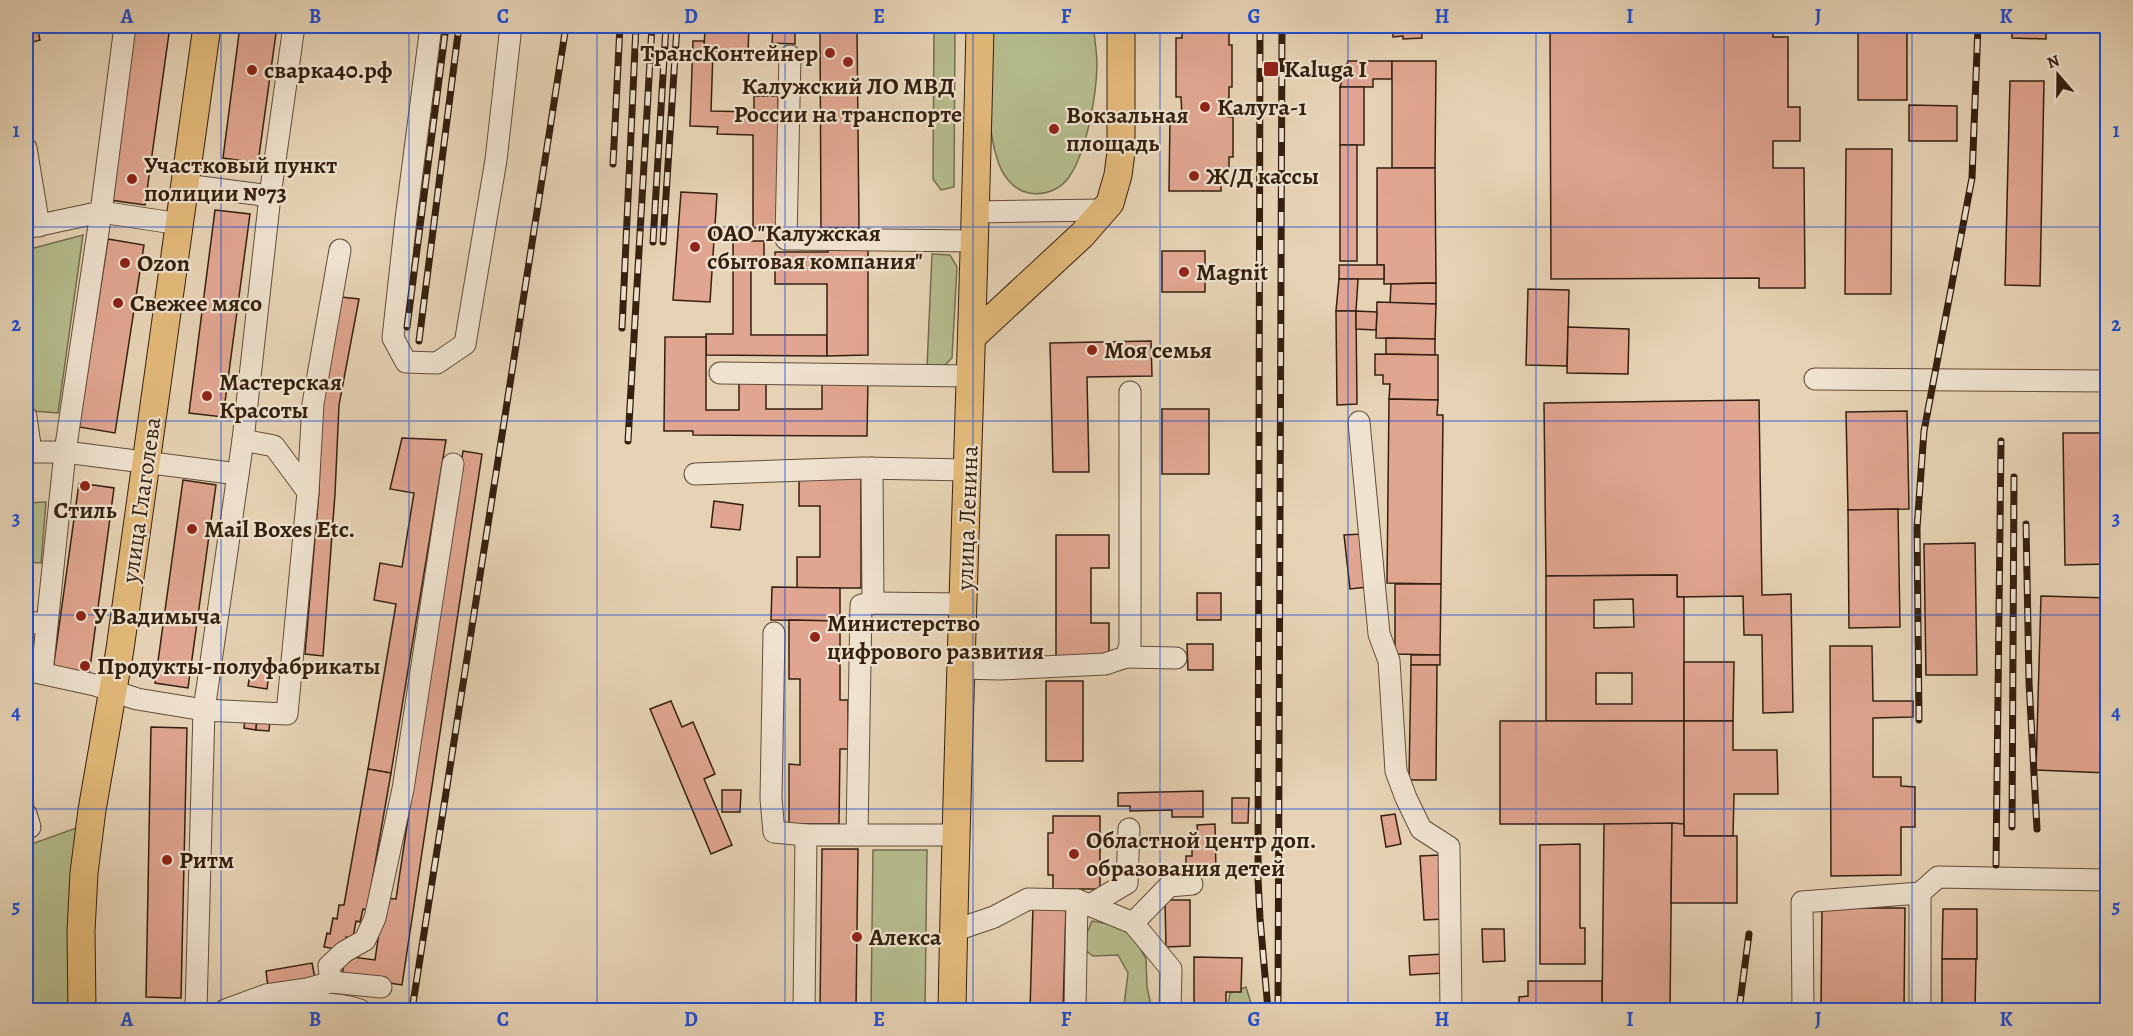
<svg xmlns="http://www.w3.org/2000/svg" width="2133" height="1036" font-family="Alegreya,serif">
<rect width="100%" height="100%" fill="#e6d3b5"/>
<filter id="stains"><feTurbulence type="fractalNoise" baseFrequency=".00333" numOctaves="4"/><feColorMatrix values="0 0 0 0 .2 0 0 0 0 .09 0 0 0 0 .02 0 0 0 .5 -.17"/></filter>
<radialGradient id="worn" r=".72"><stop offset=".6" stop-color="#630" stop-opacity="0"/><stop offset="1" stop-color="#630" stop-opacity=".3"/></radialGradient>
<g fill="#b5bc8d" stroke="#756e4e" stroke-width="1.5">
<path d="M934 26H955L954 187 941 190 933 179Z"/>
<path d="M993 26H1093C1095 39 1097 52 1097 66 1096 97 1087 151 1069 177 1060 190 1044 196 1029 193 1012 190 1001 173 997 158 984 121 992 65 993 26Z"/>
<path d="M83 235 58 413 33 411 26 356V250Z"/>
<path d="M932 254 950 255 957 267 952 358 943 367H927Z"/>
<path d="M46 502 41 563 26 562V503Z"/>
<path d="M79 827 72 1010H26V846Z"/>
<path d="M873 850H927L925 1010H871Z"/>
<path d="M1092 921 1115 925 1134 937 1146 959 1147 987 1152 1010H1115V1006L1124 1005 1128 973 1118 955 1093 956 1081 947Z"/>
<path d="M1246 987 1253 1010H1227L1230 993Z"/>
</g>
<g fill="#e1a691" stroke="#35200e" stroke-width="1.5" fill-rule="evenodd">
<path d="M26 26H37L40 40 26 44Z"/>
<rect x="57" y="26" width="11" height="3"/>
<path d="M135 26H170L145 205 110 200Z"/>
<path d="M240 26H277L258 163 223 158Z"/>
<path d="M705 26H749L748 52 704 51Z"/>
<path d="M773 26H795V44L772 43Z"/>
<path d="M1182 26H1229V45H1232V87H1229V117H1233V157H1229V171H1221V191H1169L1170 117H1182L1181 97H1176V38H1182Z"/>
<path d="M1393 26H1421L1422 38 1403 39V36L1393 37Z"/>
<path d="M1550 26H1773V37H1788V107H1800V141H1773V168H1804L1805 288H1759V278L1551 279Z"/>
<rect x="1858" y="26" width="49" height="74"/>
<path d="M2012 26H2046V39L2012 38Z"/>
<path d="M820 29H857L859 228H821Z"/>
<path d="M693 41H704V51H713L711 111 754 112V96H778V228H753V135L717 134 718 127 690 126Z"/>
<path d="M1348 61H1392V79H1373V87H1340Z"/>
<path d="M1392 61H1436L1435 168H1392Z"/>
<path d="M2010 81H2044L2040 286 2005 285Z"/>
<rect x="1340" y="87" width="24" height="58"/>
<path d="M1909 105 1957 106V141H1909Z"/>
<rect x="1340" y="145" width="17" height="116"/>
<path d="M1846 149H1892L1891 294H1845Z"/>
<path d="M1377 168H1435L1436 283 1384 284V265H1377Z"/>
<path d="M681 192 717 194 710 302 673 300Z"/>
<path d="M215 210 250 214 223 417 189 413Z"/>
<path d="M108 239 144 245 115 433 79 427Z"/>
<path d="M733 241H764V266H751V335H827V356L706 355V334H733Z"/>
<path d="M828 250H868V355L827 356V284H775V252H828Z"/>
<rect x="1162" y="251" width="43" height="41"/>
<rect x="1339" y="265" width="45" height="14"/>
<path d="M1339 279H1358L1356 311H1336Z"/>
<path d="M1436 283V304L1390 303 1391 284Z"/>
<path d="M1528 289 1569 290 1567 366 1526 365Z"/>
<path d="M341 297 359 299 339 405 335 494 323 656 305 654 319 491 321 403Z"/>
<path d="M1377 302 1436 304 1435 339 1376 338Z"/>
<path d="M1336 311H1356L1357 404 1337 405Z"/>
<path d="M1356 311 1377 312 1376 330 1356 329Z"/>
<path d="M1568 327 1629 329 1628 374 1567 373Z"/>
<path d="M665 337H706V410H739V375H766V409H822V379H868L867 436 693 435V431H664Z"/>
<path d="M1386 338 1435 339V355L1386 354Z"/>
<path d="M1151 341 1152 376 1087 377 1089 472H1053L1050 343Z"/>
<path d="M1375 354 1438 355V400L1389 399 1390 384H1383V375H1375Z"/>
<path d="M1389 399 1438 400 1437 415H1443L1441 584 1387 583Z"/>
<path d="M1759 400 1762 595 1791 594 1793 712 1763 713 1762 635H1744L1743 596 1677 597V575L1546 576 1544 403Z"/>
<rect x="1162" y="409" width="47" height="65"/>
<path d="M1907 411 1909 509 1848 510 1846 412Z"/>
<path d="M2063 433H2101L2102 528H2108V564L2065 565Z"/>
<path d="M402 438 446 440 391 773 368 769 396 604 374 600 380 563 402 567 414 493 390 489Z"/>
<path d="M463 451 482 454 402 985 342 976 345 956 375 960 384 898 396 899Z"/>
<path d="M799 477H861V588H797V557H820V506H799Z"/>
<path d="M183 480 216 485 188 688 155 683Z"/>
<path d="M79 483 114 488 89 675 53 670Z"/>
<path d="M714 501 743 505 740 530 711 527Z"/>
<path d="M1898 509 1900 627 1849 628 1848 510Z"/>
<path d="M1362 534 1367 587 1350 589 1344 535Z"/>
<path d="M1056 535H1109V568H1091V623H1109V655L1056 656Z"/>
<path d="M1975 543 1977 675H1926L1924 544Z"/>
<path d="M1677 575V597H1684V721H1546V576ZM1633 599 1634 627 1594 628V600ZM1596 673H1632V704H1596Z"/>
<path d="M1395 584H1441L1440 655 1395 654Z"/>
<path d="M772 587 840 588V621L771 620Z"/>
<rect x="1197" y="593" width="24" height="27"/>
<path d="M2041 596 2108 598V773L2036 770Z"/>
<path d="M789 620 840 621V700H848V749H840L839 824H789V764L800 765V679H789Z"/>
<path d="M1187 644H1213V670H1188Z"/>
<path d="M1830 646H1872L1873 701H1913V717L1873 718V777H1901V786L1915 787V827H1901V875L1831 876Z"/>
<rect x="1411" y="655" width="29" height="10"/>
<path d="M1684 662H1734L1733 721H1684Z"/>
<path d="M252 664 270 666 267 689 248 686Z"/>
<path d="M1411 665H1437L1436 780H1409Z"/>
<rect x="1046" y="681" width="37" height="80"/>
<path d="M671 701 682 727 693 722 715 774 704 779 732 845 711 854 650 709Z"/>
<path d="M245 717 257 718 256 730 244 728Z"/>
<path d="M257 718 270 720 269 731 256 730Z"/>
<rect x="1500" y="721" width="184" height="103"/>
<path d="M1684 721H1733V750H1777L1778 794H1734L1733 836H1684Z"/>
<path d="M151 727 187 728 181 998 146 997Z"/>
<path d="M368 769 391 773 367 910 363 909 360 922 356 921 353 938 346 937V943L336 949 324 947 327 933 330 934 333 918 337 919 339 905H344Z"/>
<path d="M722 790H741L740 812H722Z"/>
<path d="M1203 791V817H1172V810L1130 811V806H1118V793Z"/>
<path d="M1232 798H1249L1248 823H1232Z"/>
<path d="M1395 814 1401 844 1386 847 1381 816Z"/>
<path d="M1053 816H1100V889H1053V875H1048V833H1053Z"/>
<path d="M1672 823 1670 1010H1602L1604 824Z"/>
<path d="M1672 823 1684 824V836H1737V903H1671Z"/>
<path d="M1215 824 1216 873H1186V856H1192V835H1198L1197 825Z"/>
<path d="M1580 844V928H1585V964H1540V845Z"/>
<path d="M822 849H858L856 1010H820Z"/>
<path d="M1440 855 1444 919 1424 920 1420 856Z"/>
<path d="M1165 900H1190V946L1166 947Z"/>
<path d="M1033 906 1066 907 1063 1010H1030Z"/>
<path d="M1822 908H1905L1904 1010H1821Z"/>
<path d="M1943 909H1977V959H1942Z"/>
<path d="M1482 929H1504L1505 961 1483 962Z"/>
<path d="M1443 954 1444 973 1410 975 1409 956Z"/>
<path d="M1194 957 1242 958 1241 992H1226V1010H1194Z"/>
<path d="M1942 959H1976L1975 1010H1942Z"/>
<path d="M312 963 315 978 268 987 266 971Z"/>
<path d="M1528 981H1602V1010H1519V997L1528 996Z"/>
</g>
<g fill="none" stroke-linecap="round" stroke-linejoin="round">
<defs>
<g id="minor">
<path d="M431 26 406 219 393 338 406 362 437 363 465 344 496 160 511 26"/>
<path d="M790 56 786 239 975 241"/>
<path d="M26 148 39 226"/>
<path d="M185 185 270 196"/>
<path d="M976 212 1102 210"/>
<path d="M26 228 101 212 125 26"/>
<path d="M720 373 971 376"/>
<path d="M1815 379 2108 381"/>
<path d="M26 417 31 452H65L238 474"/>
<path d="M1359 422 1379 634 1389 661 1396 771 1406 798 1421 829 1449 847 1451 1010"/>
<path d="M872 468 873 603"/>
<path d="M695 474 863 468 968 470"/>
<path d="M308 492 313 404 340 250"/>
<path d="M26 622 47 624"/>
<path d="M774 633 771 799 774 832 806 835"/>
<path d="M1126 657 1176 658"/>
<path d="M961 668 1000 669 1105 664 1126 657 1130 645V392"/>
<path d="M26 670 95 685 137 699 204 710 287 714 308 492 274 446 243 440"/>
<path d="M42 673 65 452 101 212 180 224"/>
<path d="M26 814 30 827 26 828"/>
<path d="M857 835 861 605 873 603 964 604"/>
<path d="M1090 905 1127 883 1129 829"/>
<path d="M1133 923 1169 886 1192 884"/>
<path d="M953 931 994 917 1028 899 1077 900"/>
<path d="M331 982 329 966 344 952 365 940 375 918 403 789 453 464"/>
<path d="M271 1008C301 1005 331 1000 360 1010"/>
<path d="M196 1010 204 710 243 440 270 196 294 26"/>
<path d="M225 1010 266 995 307 989 331 982 381 987"/>
<path d="M804 1010 806 835H955"/>
<path d="M1075 1010 1077 900 1133 923 1171 969 1170 1010"/>
<path d="M1803 1010 1802 902 1920 893"/>
<path d="M1920 1010V893L1938 877 2108 880"/>
</g>
<g id="major">
<path d="M973 336 1082 235 1110 203 1118 175 1121 152V26"/>
<path d="M82 1010 81 931 84 873 92 810 120 649 207 26"/>
<path d="M952 1010C958 682 973 354 980 26"/>
</g>
</defs>
<use href="#minor" stroke="#614d38" stroke-width="23"/>
<use href="#major" stroke="#35200e" stroke-width="29"/>
<use href="#minor" stroke="#efe2cf" stroke-width="21"/>
<use href="#major" stroke="#e3ba7a" stroke-width="27"/>
<defs>
<g id="rail">
<path d="M1260 26 1258 879 1260 918 1268 1010"/>
<path d="M613 164 620 26"/>
<path d="M653 242 666 26"/>
<path d="M663 242 677 26"/>
<path d="M407 327 446 26"/>
<path d="M622 328 636 26"/>
<path d="M419 341 459 26"/>
<path d="M628 441 652 26"/>
<path d="M2026 524 2029 682 2037 829"/>
<path d="M1919 720 1917 528 1924 431 1972 178 1978 26"/>
<path d="M2012 827 2014 477"/>
<path d="M1996 865 2001 441"/>
<path d="M412 1010 566 26"/>
<path d="M1278 1010 1282 26"/>
<path d="M1739 1010 1749 934"/>
</g>
</defs>
<use href="#rail" stroke="#35200e" stroke-width="7"/>
<use href="#rail" stroke="#efe2cf" stroke-width="4.5" stroke-dasharray="14" stroke-linecap="butt"/>
</g>
<path fill="none" stroke="#1d4ed8" stroke-width="1.5" stroke-opacity="0.55" d="M221 26V1010M409 26V1010M597 26V1010M785 26V1010M973 26V1010M1160 26V1010M1348 26V1010M1536 26V1010M1724 26V1010M1912 26V1010M26 227H2108M26 421H2108M26 615H2108M26 809H2108"/>
<g fill="#8f2418" stroke="#efe2cf" stroke-width="2">
<circle cx="830" cy="53" r="6"/>
<circle cx="848" cy="62" r="6"/>
<rect x="1263" y="61" width="16" height="16" rx="3"/>
<circle cx="252" cy="70" r="6"/>
<circle cx="1205" cy="107" r="6"/>
<circle cx="1054" cy="129" r="6"/>
<circle cx="1194" cy="176" r="6"/>
<circle cx="132" cy="179" r="6"/>
<circle cx="695" cy="247" r="6"/>
<circle cx="125" cy="263" r="6"/>
<circle cx="1184" cy="272" r="6"/>
<circle cx="118" cy="303" r="6"/>
<circle cx="1092" cy="350" r="6"/>
<circle cx="207" cy="396" r="6"/>
<circle cx="85" cy="486" r="6"/>
<circle cx="192" cy="529" r="6"/>
<circle cx="81" cy="616" r="6"/>
<circle cx="815" cy="637" r="6"/>
<circle cx="85" cy="666" r="6"/>
<circle cx="1074" cy="854" r="6"/>
<circle cx="167" cy="860" r="6"/>
<circle cx="857" cy="937" r="6"/>
</g>
<g text-anchor="middle" dominant-baseline="central" stroke-width="4.5" stroke-linejoin="round" paint-order="stroke">
<g font-size="24" font-weight="bold" fill="#35200e" stroke="#efe2cf" text-anchor="start">
<text x="818" y="53" text-anchor="end">ТрансКонтейнер</text>
<text x="1284" y="69">Kaluga I</text>
<text x="264" y="70">сварка40.рф</text>
<text x="848" y="86" text-anchor="middle">Калужский ЛО МВД<tspan x="848" dy="28">России на транспорте</tspan></text>
<text x="1217" y="107">Калуга-1</text>
<text x="1066" y="115">Вокзальная<tspan x="1066" dy="28">площадь</tspan></text>
<text x="144" y="165">Участковый пункт<tspan x="144" dy="28">полиции №73</tspan></text>
<text x="1206" y="176">Ж/Д кассы</text>
<text x="707" y="233">ОАО "Калужская<tspan x="707" dy="28">сбытовая компания"</tspan></text>
<text x="137" y="263">Ozon</text>
<text x="1196" y="272">Magnit</text>
<text x="130" y="303">Свежее мясо</text>
<text x="1104" y="350">Моя семья</text>
<text x="219" y="382">Мастерская<tspan x="219" dy="28">Красоты</tspan></text>
<text x="85" y="510" text-anchor="middle">Стиль</text>
<text x="204" y="529">Mail Boxes Etc.</text>
<text x="93" y="616">У Вадимыча</text>
<text x="827" y="623">Министерство<tspan x="827" dy="28">цифрового развития</tspan></text>
<text x="97" y="666">Продукты-полуфабрикаты</text>
<text x="1086" y="840">Областной центр доп.<tspan x="1086" dy="28">образования детей</tspan></text>
<text x="179" y="860">Ритм</text>
<text x="869" y="937">Алекса</text>
</g>
<g font-size="24" fill="#35200e" stroke="#efe2cf">
<text transform="translate(141 500) rotate(-82)">улица Глаголева</text>
<text transform="translate(967 518) rotate(-88)">улица Ленина</text>
</g>
</g>
<rect width="2133" height="1036" fill="none" stroke="#e6d3b5" stroke-width="66"/>
<g transform="translate(2058 75) rotate(340)" stroke="#efe2cf" stroke-width="4.5" paint-order="stroke">
<path d="M0-4.5L10 22L0 15L-10 22Z" fill="#35200e"/>
<text y="-9" font-size="16" font-weight="bold" text-anchor="middle" fill="#35200e">N</text>
</g>
<rect x="33" y="33" width="2067" height="970" fill="none" stroke="#1d4ed8" stroke-width="2"/>
<g font-size="20" text-anchor="middle" font-weight="bold" fill="#1d4ed8">
<text x="127" y="23">A</text>
<text x="315" y="23">B</text>
<text x="503" y="23">C</text>
<text x="691" y="23">D</text>
<text x="879" y="23">E</text>
<text x="1066" y="23">F</text>
<text x="1254" y="23">G</text>
<text x="1442" y="23">H</text>
<text x="1630" y="23">I</text>
<text x="1818" y="23">J</text>
<text x="2006" y="23">K</text>
<text x="16" y="137">1</text>
<text x="2116" y="137">1</text>
<text x="16" y="331">2</text>
<text x="2116" y="331">2</text>
<text x="16" y="525">3</text>
<text x="2116" y="525">3</text>
<text x="16" y="719">4</text>
<text x="2116" y="719">4</text>
<text x="16" y="913">5</text>
<text x="2116" y="913">5</text>
<text x="127" y="1026">A</text>
<text x="315" y="1026">B</text>
<text x="503" y="1026">C</text>
<text x="691" y="1026">D</text>
<text x="879" y="1026">E</text>
<text x="1066" y="1026">F</text>
<text x="1254" y="1026">G</text>
<text x="1442" y="1026">H</text>
<text x="1630" y="1026">I</text>
<text x="1818" y="1026">J</text>
<text x="2006" y="1026">K</text>
</g>
<rect width="100%" height="100%" filter="url(#stains)"/>
<rect width="100%" height="100%" fill="url(#worn)"/>
</svg>
